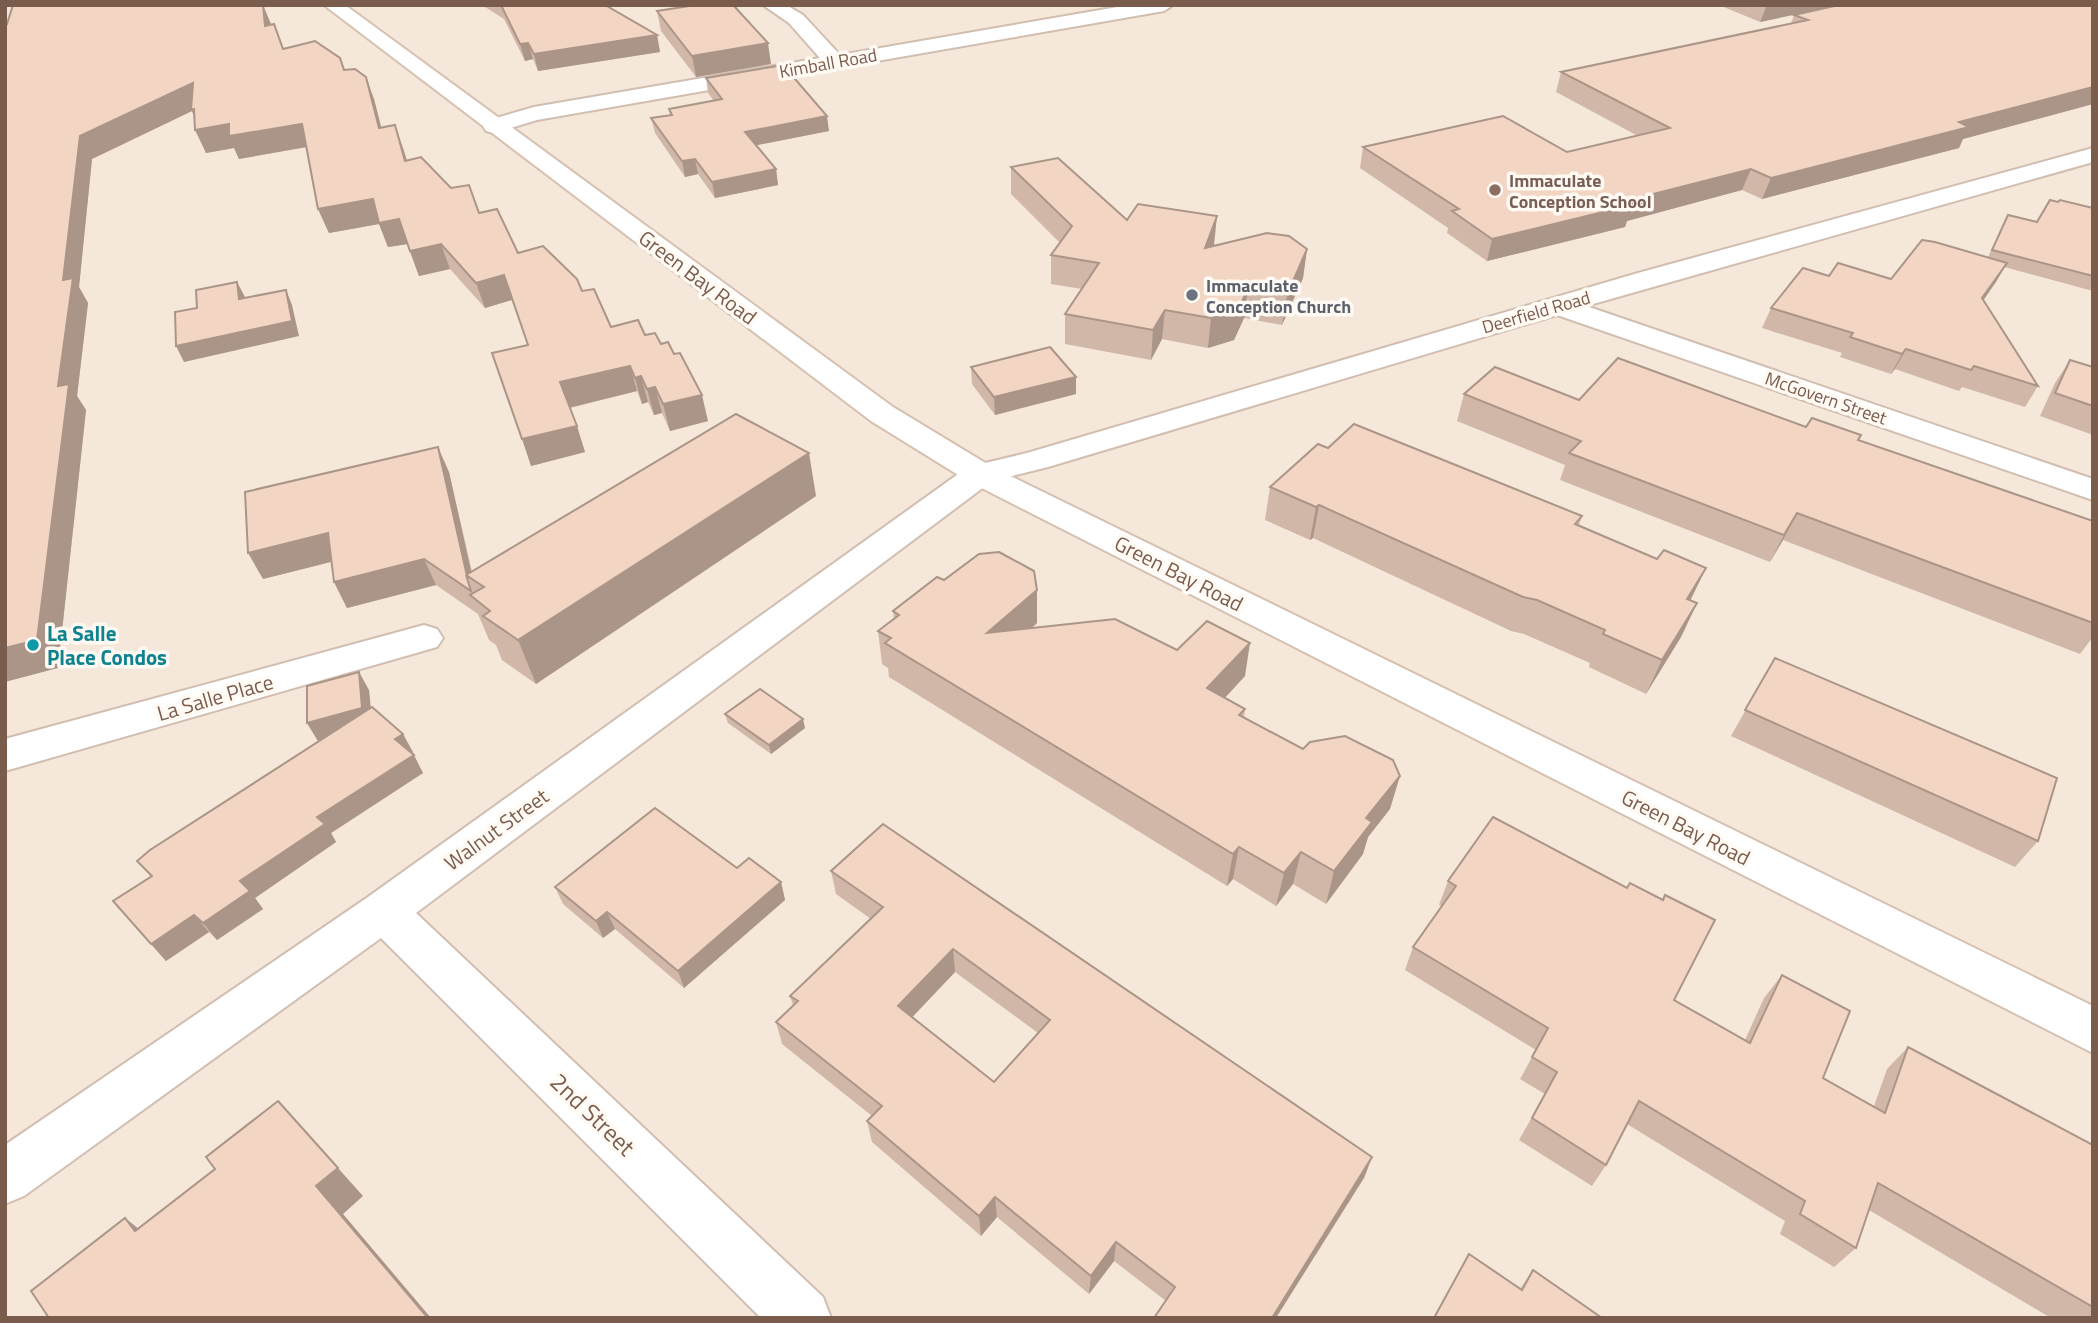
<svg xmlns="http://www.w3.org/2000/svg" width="2098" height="1323" font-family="'Titillium Web',sans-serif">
<rect width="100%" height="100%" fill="#fdf6ec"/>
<rect fill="#f5e8da" x="5" y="5" width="2088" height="1313"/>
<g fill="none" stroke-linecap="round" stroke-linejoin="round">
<defs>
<g id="minor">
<path d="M763 5H786L803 15 840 55 1129 5H1173L1164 11 537 120 494 133 486 131 483 126 486 121 534 107 820 58 789 23Z"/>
<path d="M2093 148V162L1586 306 2093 479V500L1557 315 1048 467 992 481 416 913 823 1297 831 1318H761L381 938 24 1196 5 1204V1145L368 897 968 467 1027 453 1638 273Z"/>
<path d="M424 625 437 629 443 638 437 647 5 771V739Z"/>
</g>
<path id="secondary" d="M324 5H345L893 407 992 467 2093 1006V1053L968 481 871 421Z"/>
</defs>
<use href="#minor" stroke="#d1beb0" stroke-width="4"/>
<use href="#secondary" stroke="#d6c0b0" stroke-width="4"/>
<use href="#minor" fill="#fff" fill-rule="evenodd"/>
<use href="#secondary" fill="#fff" fill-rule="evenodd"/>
</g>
<g fill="#d1b7a8" fill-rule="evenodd">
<path d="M482 5H605L657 35 660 52 538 71 533 59 525 61 504 19Z"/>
<path d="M1719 5H2093V104L1963 139 1959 148 1762 199 1742 190 1627 221 1625 227 1487 261 1447 233 1448 228 1360 168 1363 147 1567 152 1638 136 1556 92 1561 72 1791 24 1794 15 1760 22Z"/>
<path d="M657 11 771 64 696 77 661 31Z"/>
<path d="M7 24 271 25 284 49 340 58 345 70 374 99 381 127 403 148 407 160 451 188 479 213 518 253 582 291 611 327 645 335 661 344 708 421 670 431 662 413 654 415 648 402 642 404 637 391 570 408 585 452 531 466 528 345 512 300 485 308 450 269 419 276 407 244 388 247 379 224 329 233 318 209 307 147 239 159 234 148 206 153 192 111 92 159 79 287 88 303 77 396 86 410 58 668Z"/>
<path d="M706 78 829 131 756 145 776 169 778 185 715 198 698 174 685 177 655 133 651 118 670 115 669 109 714 101 708 93Z"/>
<path d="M1011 167 1127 220 1214 246 1307 249 1303 278 1282 325 1244 318 1234 340 1208 348 1162 339 1151 360 1065 344V314L1082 289 1051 284V255L1060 243 1011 194Z"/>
<path d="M2058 202 2093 208V291L2004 267 1983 300 2038 386 2025 407 1962 387 1959 391 1895 369 1891 374 1840 357 1842 353 1762 328 1771 308 1829 276 1891 279 1988 257 2008 215 2037 222Z"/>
<path d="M2070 360 2093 367V435L2040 416 2055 383Z"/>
<path d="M971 367 1076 377V394L995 415 972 384Z"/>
<path d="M1464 394 1579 400 1806 427 1858 440 2093 521V637L2080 654 1783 540 1770 562 1560 480 1565 465 1457 421Z"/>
<path d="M1328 448 1582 516 1579 525 1657 559 1706 568 1690 600 1697 603 1681 637 1646 694 1589 667 1590 663 1524 634 1511 631 1313 538 1310 540 1265 520 1270 487Z"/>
<path d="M449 472 472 572 816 496 536 684 502 660 496 645 489 640 478 614 436 585 347 608 334 582 331 562 263 579Z"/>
<path d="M893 611 1037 623 1032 628 1177 650 1245 676 1225 698 1245 709 1244 717 1390 809 1368 837 1363 854 1326 904 1293 884 1276 906 1233 879 1227 886 889 677 888 668 882 664 878 631 894 618Z"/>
<path d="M1775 658 2038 841 2015 867 1731 736Z"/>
<path d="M369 690 371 707 413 752 411 753 423 773 331 833 336 842 255 898 263 909 217 940 209 932 166 961 113 901 151 877 137 861 318 741 307 723Z"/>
<path d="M725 714 805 728 771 754 728 723Z"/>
<path d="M737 868 781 882 785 900 684 988 615 929 603 938 563 904 555 887Z"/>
<path d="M831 871 1372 1157 1364 1178 1166 1301 1114 1261 1089 1294 997 1217 981 1236 872 1142 867 1121 872 1116 782 1044 776 1022 793 1005 790 996 871 919 836 894ZM955 972 1038 1033 994 1082 912 1017Z"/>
<path d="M1448 881 1627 888 1662 900 1665 895 1674 1000 1745 1040 1764 998 1782 975 1823 1078 1874 1106 1887 1069 1908 1047 2093 1145V1318H2051L1869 1210 1856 1248 1834 1267 1780 1234 1785 1221 1627 1124 1606 1165 1592 1186 1519 1140 1545 1094 1520 1079 1536 1050 1405 970 1413 947 1442 906 1439 905Z"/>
<path d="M1469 1254 1520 1289 1533 1270 1602 1318H1433Z"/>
</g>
<g fill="#aa9588">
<path d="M263 5 271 24 274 46 265 26Z"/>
<path d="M1767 5H1838L1760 22Z"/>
<path d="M657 35 660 52 538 71 534 54Z"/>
<path d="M528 43 533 59 525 61 520 44Z"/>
<path d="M768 43 771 64 696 77 692 56Z"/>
<path d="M366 77 374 99 387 150 379 128Z"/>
<path d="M193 83 229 124H302L312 146 239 159 234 148 206 153 195 130 200 129 192 111 92 159 79 287 88 303 77 396 86 410 58 668 5 682V648L58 386 63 280 80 136Z"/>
<path d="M2093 87V104L1963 139 1959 148 1762 199 1771 178 1959 122Z"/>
<path d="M827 116 829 131 748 147 745 132Z"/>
<path d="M395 125 403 148 413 184 405 161Z"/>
<path d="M695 159 698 174 685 177 682 161Z"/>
<path d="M776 169 778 185 715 198 712 182Z"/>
<path d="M1751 169 1742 190 1627 221 1625 227 1487 261 1492 239 1626 201Z"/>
<path d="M373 199 399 219 408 244 388 247 379 224 329 233 318 209Z"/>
<path d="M1217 216 1214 245 1202 277 1205 248Z"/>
<path d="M441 244 450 269 419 276 410 251Z"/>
<path d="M1307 249 1303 278 1282 325 1287 295Z"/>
<path d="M2007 263 1996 282 1971 318 1982 298Z"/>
<path d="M504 275 512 300 485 308 476 283Z"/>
<path d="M237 282 245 297 246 314 239 299Z"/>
<path d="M1248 289 1244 318 1234 340 1208 348 1211 318Z"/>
<path d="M286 290 292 305 299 336 184 362 176 346Z"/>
<path d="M1165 310 1162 339 1151 360 1153 330Z"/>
<path d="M1906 349 1895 369 1891 374 1902 354Z"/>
<path d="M630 366 637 391 568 408 560 382Z"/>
<path d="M641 376 648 402 642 404 635 378Z"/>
<path d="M1076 377V394L995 415 994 397Z"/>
<path d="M655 387 662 413 654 415 647 389Z"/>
<path d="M702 395 708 421 670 431 663 404Z"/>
<path d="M577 426 585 452 531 466 522 439Z"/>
<path d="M438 447 449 472 473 580 467 576Z"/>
<path d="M809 453 816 496 536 684 518 640Z"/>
<path d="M1319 505 1313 538 1310 540 1316 507Z"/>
<path d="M1797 513 1783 540 1770 562 1784 535Z"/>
<path d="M328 533 342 559 263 579 248 553Z"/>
<path d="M424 559 436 585 347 608 334 582Z"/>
<path d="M1706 568 1690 601 1687 599Z"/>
<path d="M1037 590V623L988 666 987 633Z"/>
<path d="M1697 603 1681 637 1646 694 1662 660Z"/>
<path d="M1250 643 1245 676 1202 722 1207 688Z"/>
<path d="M359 672 369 690 372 726 318 741 307 723Z"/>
<path d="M803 719 805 728 771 754 769 745Z"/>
<path d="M403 734 413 752 405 757 395 739Z"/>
<path d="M414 755 423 773 331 833 336 842 255 898 263 909 217 940 203 923 240 881 317 817Z"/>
<path d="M1400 776 1390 809 1368 837 1363 854 1326 904 1334 871 1366 818Z"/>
<path d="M1239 847 1233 879 1227 886 1233 854Z"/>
<path d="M1301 852 1293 884 1276 906 1284 873Z"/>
<path d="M781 882 785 900 684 988 678 971Z"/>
<path d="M607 912 615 929 603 938 596 921Z"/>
<path d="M194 915 209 932 166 961 151 944Z"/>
<path d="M953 949 955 972 902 1028 898 1006Z"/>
<path d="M278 1101 363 1196 343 1214 431 1318H428L316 1186Z"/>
<path d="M1372 1157 1364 1178 1276 1318H1272Z"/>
<path d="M995 1197 997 1217 981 1236 979 1216Z"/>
<path d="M125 1218 159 1245 135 1231Z"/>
<path d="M1116 1242 1114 1261 1089 1294 1091 1276Z"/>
</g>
<g fill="#f3d5c3" stroke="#aa9588" stroke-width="2" fill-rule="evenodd">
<path d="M13 5H263L265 26 274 24 283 49 315 41 340 58 344 70 355 69 366 77 379 128 395 125 405 161 421 157 451 188 469 185 479 213 497 209 518 253 543 246 577 279 582 291 594 289 611 327 638 320 645 335 655 333 661 344 668 342 674 354 680 353 702 395 663 404 655 387 647 389 641 376 635 378 630 366 560 382 577 426 522 439 492 353 528 345 504 275 476 283 441 244 410 251 399 219 379 223 373 199 318 209 302 124 229 136V124L195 130 194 109 191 110 193 83 80 136 63 280 73 278 58 386 69 384 37 640 5 648V24H7Z"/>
<path d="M501 5H605L657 35 534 54 528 43 520 44Z"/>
<path d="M696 5 734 6 768 43 692 56 657 11Z"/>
<path d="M1839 5H2093V87L1959 122 1969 127 1771 178 1751 169 1626 201 1632 205 1492 239 1452 211 1459 209 1363 147 1503 116 1567 152 1670 128 1561 72 1808 20 1794 15Z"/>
<path d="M783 65 827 116 745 132 776 169 712 182 695 159 682 161 651 118 672 115 669 109 722 99 706 78Z"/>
<path d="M1058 158 1127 220 1138 204 1217 216 1205 248 1267 233 1289 236 1307 249 1287 295 1248 289 1237 311 1211 318 1165 310 1153 330 1065 314 1099 263 1051 255 1072 226 1011 167Z"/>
<path d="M2050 200 2058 202 2060 200 2093 208V276L1992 250 2008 215 2037 222Z"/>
<path d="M1922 240 1935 242 2007 263 1982 298 2038 386 1974 366 1971 370 1906 349 1902 354 1850 337 1853 333 1771 308 1803 268 1829 276 1838 263 1891 279Z"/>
<path d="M237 282 239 299 286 290 292 321 176 346 175 312 197 308 196 290Z"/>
<path d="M1050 347 1076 377 994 397 971 367Z"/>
<path d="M1618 358 1806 427 1812 418 1861 435 1858 440 2093 521V623L1797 513 1784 535 1569 453 1581 441 1464 394 1495 367 1579 400Z"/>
<path d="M2070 360 2093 367V406L2055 393Z"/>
<path d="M736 414 809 453 518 640 483 616 490 611 470 595 484 587 466 575Z"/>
<path d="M1354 424 1582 516 1575 524 1657 559 1664 550 1706 568 1687 599 1697 603 1662 660 1603 634 1605 630 1537 600 1523 597 1319 505 1316 507 1270 487 1318 444 1328 448Z"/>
<path d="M438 447 467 576 466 575 471 591 424 559 334 582 328 533 248 553 245 492Z"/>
<path d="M999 552 1034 571 1037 590 987 633 1115 619 1177 650 1207 621 1250 643 1207 688 1245 709 1239 715 1303 749 1310 742 1345 736 1393 760 1400 776 1366 818 1372 822 1334 871 1301 852 1284 873 1239 847 1233 854 885 643 891 638 878 631 899 615 893 611 937 577 944 580 979 554Z"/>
<path d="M1775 658 2057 778 2038 841 1745 710Z"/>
<path d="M359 672 362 708 307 723V686Z"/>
<path d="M760 689 803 719 769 745 725 714Z"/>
<path d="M372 707 403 734 395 739 414 755 317 817 325 824 240 881 250 891 203 923 194 915 151 944 113 901 152 876 137 861 150 850Z"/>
<path d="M655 808 737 868 749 858 781 882 678 971 607 912 596 921 555 887Z"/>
<path d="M1493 817 1627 888 1630 883 1663 900 1665 895 1715 920 1674 1000 1750 1043 1782 975 1850 1011 1823 1078 1885 1113 1908 1047 2093 1145V1307L1878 1183 1856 1248 1800 1214 1805 1201 1639 1101 1606 1165 1532 1118 1557 1072 1532 1057 1548 1028 1413 947 1456 886 1448 881Z"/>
<path d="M883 824 1372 1157 1272 1318H1154L1175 1287 1116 1242 1091 1276 995 1197 979 1216 867 1121 882 1106 776 1022 798 1001 790 996 883 907 831 871ZM953 949 1050 1020 994 1082 898 1006Z"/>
<path d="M278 1101 338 1168 316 1186 428 1318H49L31 1291 125 1218 135 1231 215 1169 206 1157Z"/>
<path d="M1469 1254 1522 1290 1533 1270 1602 1318H1434Z"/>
</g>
<circle fill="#8d6e63" stroke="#fffaf3" stroke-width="2.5" cx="1495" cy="190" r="7"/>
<circle fill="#6b7280" stroke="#fffaf3" stroke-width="2.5" cx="1192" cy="295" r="7"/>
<circle fill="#0f9aa8" stroke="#fffaf3" stroke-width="2.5" cx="33" cy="645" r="7"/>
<g text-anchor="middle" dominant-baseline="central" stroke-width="7" stroke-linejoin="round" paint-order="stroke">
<g font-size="18" fill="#7a5c4d" stroke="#fffaf3">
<text transform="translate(828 63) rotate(-10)">Kimball Road</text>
<text transform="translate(1536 312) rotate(-16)">Deerfield Road</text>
<text transform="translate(1826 398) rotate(19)">McGovern Street</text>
</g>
<g font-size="18" font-weight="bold" fill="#785e54" stroke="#fffaf3" text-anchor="start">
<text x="1509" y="180">Immaculate<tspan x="1509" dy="21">Conception School</tspan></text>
</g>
<g font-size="18" font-weight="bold" fill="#5b616d" stroke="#fffaf3" text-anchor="start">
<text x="1206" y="285">Immaculate<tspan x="1206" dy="21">Conception Church</tspan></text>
</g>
<g font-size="21" fill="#7a5c4d" stroke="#fffaf3">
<text transform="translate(698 277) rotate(37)">Green Bay Road</text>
<text transform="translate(1179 573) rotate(27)">Green Bay Road</text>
<text transform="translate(215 697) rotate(-16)">La Salle Place</text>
<text transform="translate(1686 827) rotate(27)">Green Bay Road</text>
<text transform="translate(496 829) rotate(-36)">Walnut Street</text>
</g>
<g font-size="21" font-weight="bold" fill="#0d838f" stroke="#fffaf3" text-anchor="start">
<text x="47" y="633">La Salle<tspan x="47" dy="24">Place Condos</tspan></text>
</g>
<g font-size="24" fill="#7a5c4d" stroke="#fffaf3">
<text transform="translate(593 1114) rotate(44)">2nd Street</text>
</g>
</g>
<rect width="2098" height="1323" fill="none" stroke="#7a5c4d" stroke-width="14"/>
</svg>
